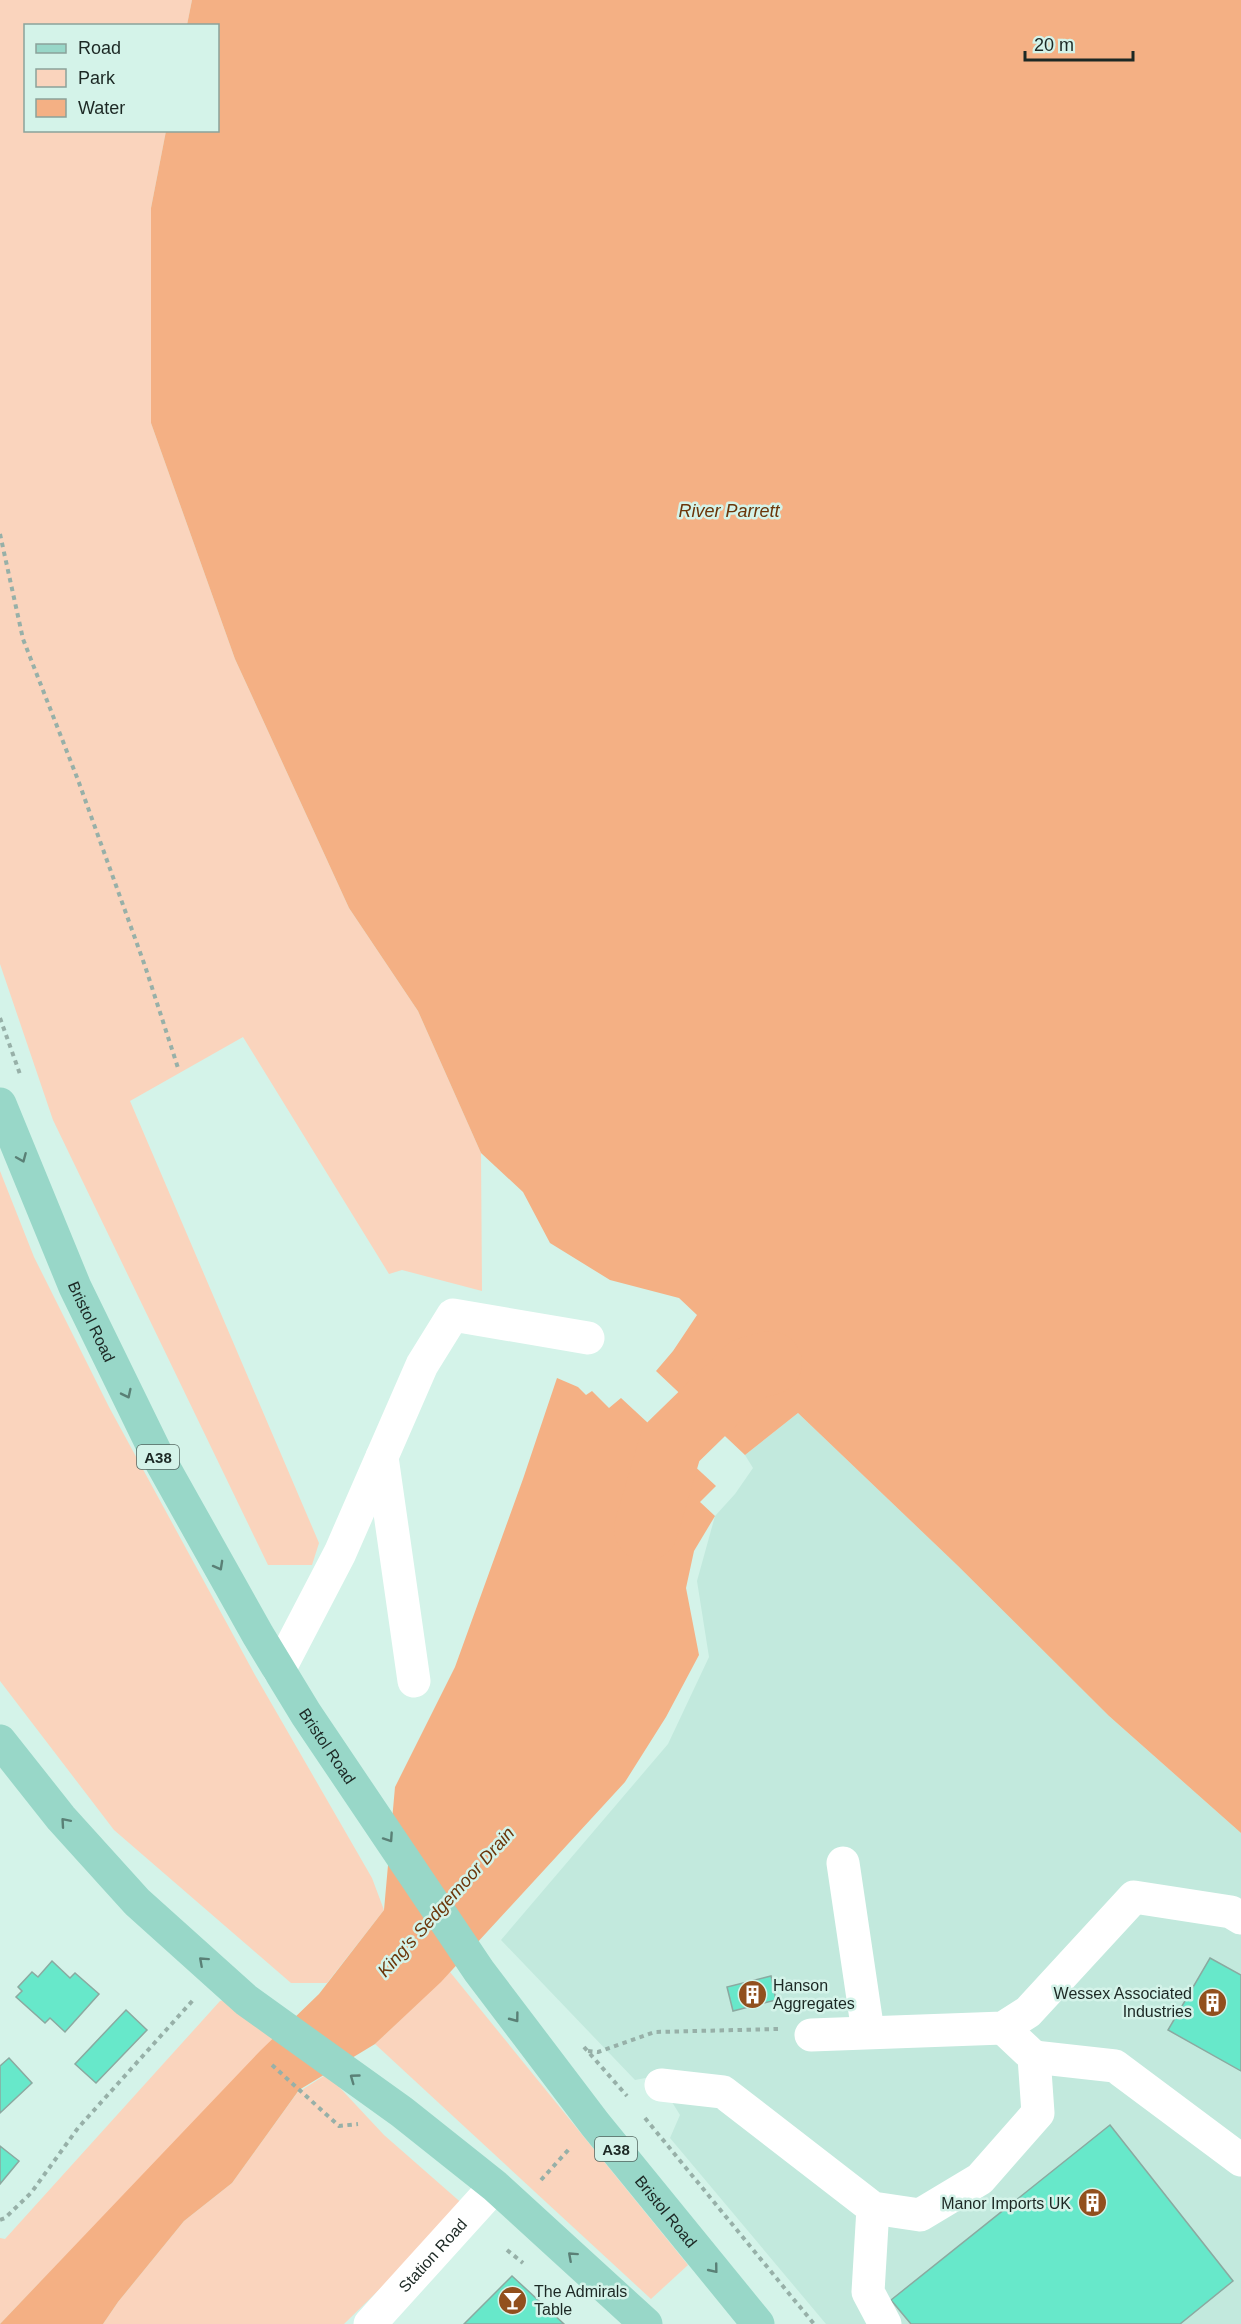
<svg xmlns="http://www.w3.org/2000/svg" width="1241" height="2324" font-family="Arial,sans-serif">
<rect width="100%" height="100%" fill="#d4f3e9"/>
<path fill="#c2e9dd" d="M798 1413 957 1565 1109 1716 1241 1833V2324H826L670 2138 680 2115 656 2076 635 2080 501 1940 668 1744 709 1657 697 1581 715 1516 735 1494 753 1468 745 1455Z"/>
<g fill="#fad4bd">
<path d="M0 0H192L187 25 26 26V130L166 131 151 208V423L235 659 349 908 418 1011 481 1153 482 1291 402 1270 389 1274 243 1037 130 1101 319 1543 312 1565H268L53 1120 0 964Z"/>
<path d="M0 1171 34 1257 109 1407 255 1675 372 1878 384 1910 327 1983H291L114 1830 0 1681Z"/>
<path d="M450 1972 688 2265 651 2299 375 2044Z"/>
<path d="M232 1998 277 2035 0 2324V2238L5 2239 220 2001Z"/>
<path d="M327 2074 384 2135 465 2206 344 2324H103L118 2302 184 2221 232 2183 297 2093Z"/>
</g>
<g fill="#f4b084">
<path d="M192 0H1241V1833L1109 1716 957 1565 798 1413 745 1455 656 1371 673 1351 697 1315 679 1298 610 1280 550 1243 523 1192 481 1153 418 1011 349 908 235 659 151 423V208L166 131 218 130V26L187 25Z"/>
<path d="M557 1378 578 1387 586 1395 592 1391 609 1408 621 1398 716 1486 700 1502 715 1516 694 1551 686 1588 699 1655 666 1717 625 1782 441 1982 375 2044 299 2090 232 2183 184 2221 118 2302 103 2324H0L261 2050 319 1994 384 1910 395 1787 455 1667 523 1479Z"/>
</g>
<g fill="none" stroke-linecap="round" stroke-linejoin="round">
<path stroke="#f4b084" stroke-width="64" d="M646 1529 671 1444 748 1369 770 1363"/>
</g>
<g fill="#67e8ca" stroke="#8ba9a0" stroke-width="1.5">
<path d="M1210 1958 1241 1975V2071L1168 2030Z"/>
<path d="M52 1961 70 1978 75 1973 99 1994 65 2032 50 2018 45 2023 16 1997 22 1991 18 1987 32 1972 38 1977Z"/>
<path d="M771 1976 776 2000 733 2011 727 1987Z"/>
<path d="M126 2010 147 2030 96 2083 75 2064Z"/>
<path d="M9 2058 32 2083 0 2113V2066Z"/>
<path d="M1110 2125 1233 2281 1180 2324H911L891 2300Z"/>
<path d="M0 2146 19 2161 0 2184Z"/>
<path d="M512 2276 564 2324H464Z"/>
</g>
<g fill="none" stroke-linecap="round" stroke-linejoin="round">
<g stroke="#97b0a8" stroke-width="4" stroke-dasharray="4.5 4.5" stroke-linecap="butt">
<path d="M0 534 23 639 78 780 145 966 179 1071"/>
<path d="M0 1018 21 1077"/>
<path d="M584 2047 627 2096"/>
<path d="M588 2051 598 2052 655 2032 778 2029"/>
<path d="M272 2065 339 2126 358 2124"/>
<path d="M645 2118 814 2324"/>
<path d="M541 2180 570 2148"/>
<path d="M0 2220 5 2218 31 2193 78 2128 194 1999"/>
<path d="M507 2250 523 2263"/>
</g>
<g stroke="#fff" stroke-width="33">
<path d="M382 1457 414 1681"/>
<path d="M279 1670 340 1553 422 1365 453 1315 588 1338"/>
<path d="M843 1863 868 2032"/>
<path d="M811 2035 1003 2028 1028 2012 1134 1897 1231 1912 1241 1918"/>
<path d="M1034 2057 1115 2066 1241 2160"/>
<path d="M661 2085 723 2092 873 2208 920 2215 980 2179 1038 2113 1034 2057 1003 2028"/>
<path d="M873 2208 868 2292 885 2324"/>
<path id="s1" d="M370 2324 495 2186"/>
</g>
<g stroke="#98d7c8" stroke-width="33">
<path id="s2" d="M0 1104 75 1287 157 1455 258 1635 306 1714 479 1971 595 2124 758 2324"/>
<path d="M0 1741 61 1818 137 1902 246 2000 402 2112 495 2186 646 2324"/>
</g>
</g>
<defs><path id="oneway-chevron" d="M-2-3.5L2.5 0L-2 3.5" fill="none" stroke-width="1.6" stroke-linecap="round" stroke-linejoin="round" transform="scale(1.5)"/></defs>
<g stroke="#5a8076">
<use href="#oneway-chevron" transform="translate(22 1158) rotate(67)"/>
<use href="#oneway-chevron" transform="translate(127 1394) rotate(64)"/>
<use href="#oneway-chevron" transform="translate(219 1566) rotate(61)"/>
<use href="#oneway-chevron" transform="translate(65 1822) rotate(-131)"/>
<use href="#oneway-chevron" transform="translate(389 1838) rotate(56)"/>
<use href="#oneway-chevron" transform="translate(203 1961) rotate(-138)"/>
<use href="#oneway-chevron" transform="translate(515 2018) rotate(53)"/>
<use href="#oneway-chevron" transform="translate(354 2078) rotate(-144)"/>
<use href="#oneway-chevron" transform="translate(572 2256) rotate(-138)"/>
<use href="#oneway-chevron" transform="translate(714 2269) rotate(51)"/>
</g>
<defs>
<symbol id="building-disc" viewBox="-11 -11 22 22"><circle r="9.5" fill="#92501e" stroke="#d4f3e9"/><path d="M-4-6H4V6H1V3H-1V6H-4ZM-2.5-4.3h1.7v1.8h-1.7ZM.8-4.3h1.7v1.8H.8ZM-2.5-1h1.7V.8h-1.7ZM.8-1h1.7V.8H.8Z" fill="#fff"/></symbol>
<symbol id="bar-disc" viewBox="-11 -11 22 22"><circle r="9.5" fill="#92501e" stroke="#d4f3e9"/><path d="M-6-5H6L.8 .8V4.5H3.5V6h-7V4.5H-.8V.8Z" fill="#fff"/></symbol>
</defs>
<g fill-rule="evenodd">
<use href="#building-disc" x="736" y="1978" width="33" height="33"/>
<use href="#building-disc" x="1196" y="1986" width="33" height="33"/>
<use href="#building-disc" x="1076" y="2186" width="33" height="33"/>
<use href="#bar-disc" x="496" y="2284" width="33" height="33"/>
</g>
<g text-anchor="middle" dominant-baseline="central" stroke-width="5" stroke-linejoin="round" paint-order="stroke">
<g fill="#d4f3e9" stroke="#53655f" stroke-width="1.5">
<rect x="137" y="1445" width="42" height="24" rx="4.5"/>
<rect x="595" y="2137" width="42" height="24" rx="4.5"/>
</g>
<g font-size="15" font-weight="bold" fill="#1c2824">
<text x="158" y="1457">A38</text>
<text x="616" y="2149">A38</text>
</g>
<g font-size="16" fill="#1c2824" stroke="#d4f3e9">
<text stroke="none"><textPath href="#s2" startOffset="236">Bristol Road</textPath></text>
<text stroke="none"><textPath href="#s2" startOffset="722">Bristol Road</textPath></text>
<text stroke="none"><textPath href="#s2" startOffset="1298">Bristol Road</textPath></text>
<text stroke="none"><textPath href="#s1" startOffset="93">Station Road</textPath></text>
</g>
<g font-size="16" fill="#1c2824" stroke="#d4f3e9" text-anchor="start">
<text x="773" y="1985">Hanson<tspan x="773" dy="18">Aggregates</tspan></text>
<text x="1192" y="1993" text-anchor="end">Wessex Associated<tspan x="1192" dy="18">Industries</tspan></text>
<text x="1071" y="2203" text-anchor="end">Manor Imports UK</text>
<text x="534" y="2291">The Admirals<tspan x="534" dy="18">Table</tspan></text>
</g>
<g font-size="18" font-style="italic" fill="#6b360a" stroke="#d4f3e9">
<text x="729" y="511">River Parrett</text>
<text transform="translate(446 1902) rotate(-48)">King's Sedgemoor Drain</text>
</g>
</g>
<rect x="24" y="24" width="195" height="108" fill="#d4f3e9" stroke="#8aa29a" stroke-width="1.5"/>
<rect x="36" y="44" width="30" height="9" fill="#98d7c8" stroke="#8aa29a" stroke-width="1.5"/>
<text x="78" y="54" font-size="18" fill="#1c2824">Road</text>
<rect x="36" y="69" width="30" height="18" fill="#fad4bd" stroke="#8aa29a" stroke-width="1.5"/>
<text x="78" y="84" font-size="18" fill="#1c2824">Park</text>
<rect x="36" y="99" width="30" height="18" fill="#f4b084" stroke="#8aa29a" stroke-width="1.5"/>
<text x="78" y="114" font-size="18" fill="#1c2824">Water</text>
<path d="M1025 51v9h108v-9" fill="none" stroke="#1c2824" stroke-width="3"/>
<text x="1034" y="51" font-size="18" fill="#1c2824" stroke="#d4f3e9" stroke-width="4.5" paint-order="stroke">20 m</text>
</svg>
